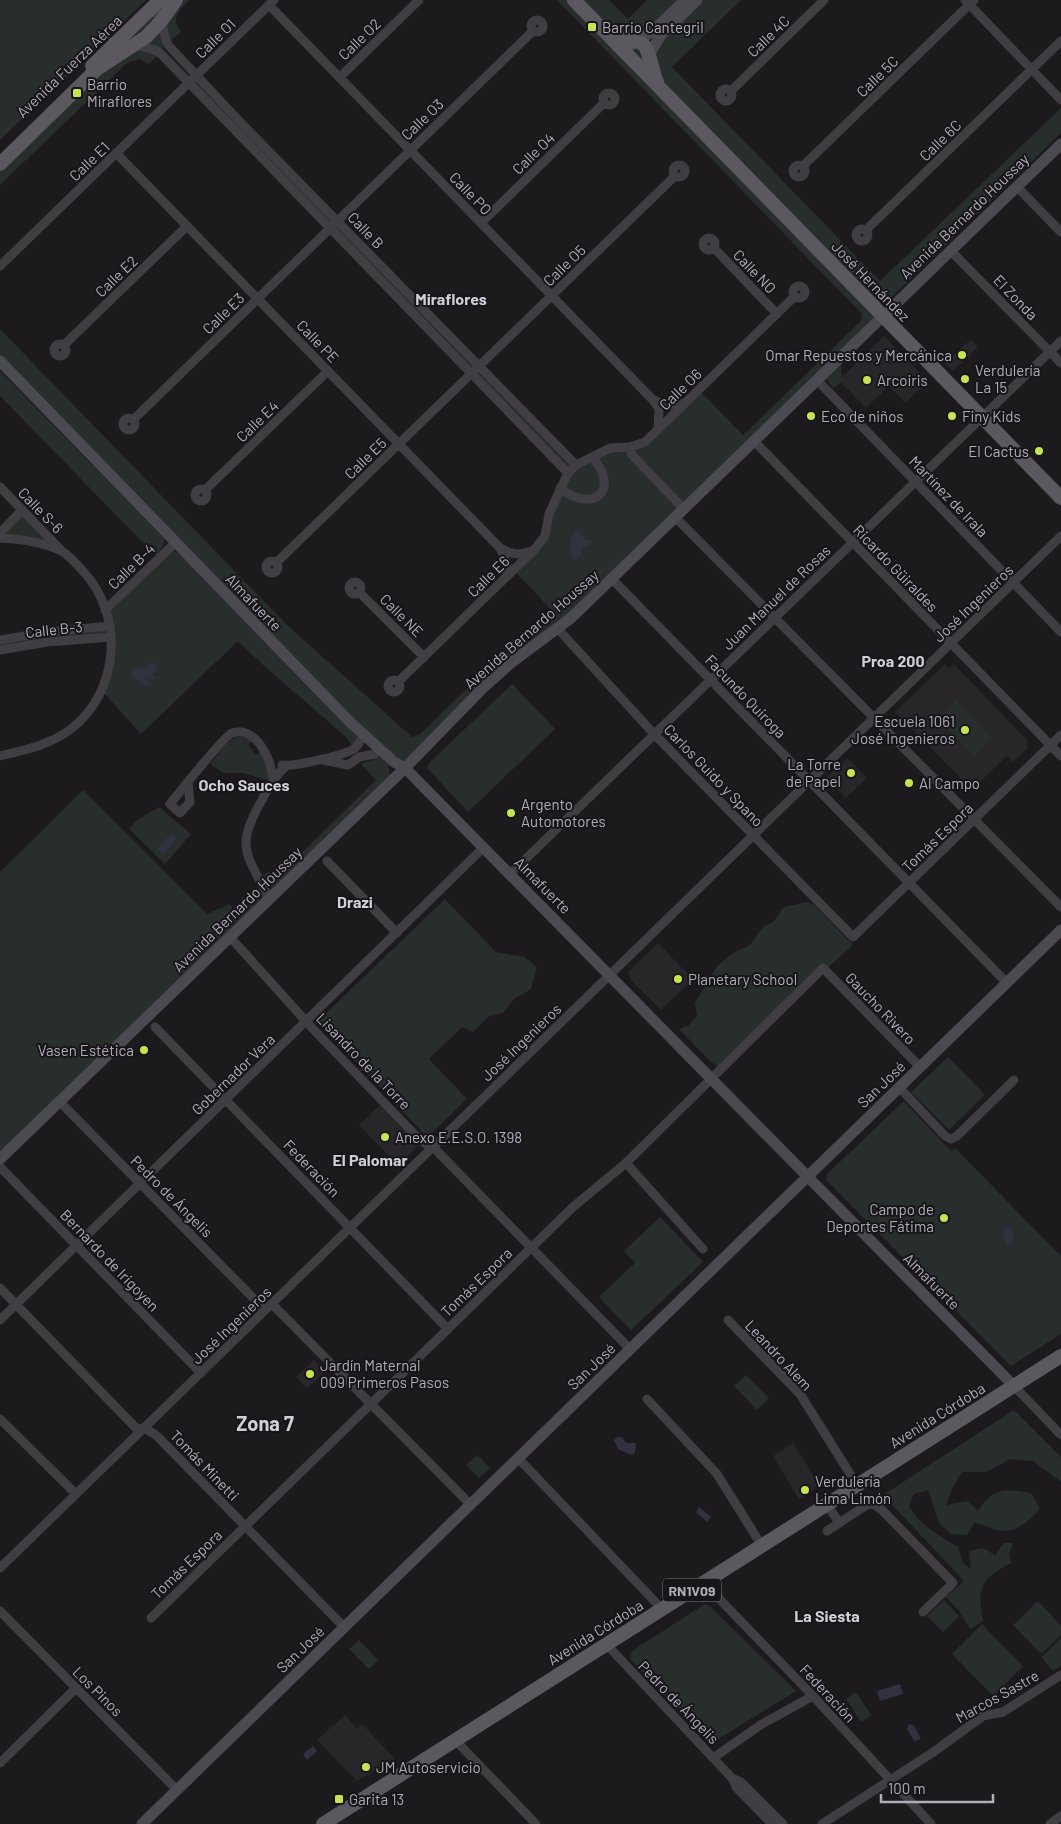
<svg xmlns="http://www.w3.org/2000/svg" width="1061" height="1824" font-family="Barlow,sans-serif">
<rect width="100%" height="100%" fill="#1c1a1c"/>
<g fill="#282629">
<path d="M884 336 928 381 905 403 889 386 866 408 839 380Z"/>
<path d="M971 339 978 347 953 371 945 363Z"/>
<path d="M945 664 949 668 954 664 1027 740 1028 748 1013 762 1007 756 972 790 895 712Z"/>
<path d="M847 758 867 778 846 798 826 778Z"/>
<path d="M658 943 693 979 661 1010 631 980 628 972Z"/>
<path d="M380 1105 419 1145 398 1165 359 1125Z"/>
<path d="M314 1360 325 1371 307 1389 296 1377Z"/>
<path d="M793 1443 820 1486 799 1499 773 1456Z"/>
<path d="M345 1715 357 1729 362 1724 395 1759 357 1781 317 1740Z"/>
</g>
<g fill="#272e2c">
<path d="M0 0H146L0 140Z"/>
<path d="M160 0H190C179 10 170 18 181 32L157 53 158 55 149 64 139 59 127 63 0 185V155Z"/>
<path d="M557 0H574L603 30 639 42 654 77 883 316 596 594 536 643 405 768 394 762 0 361V329L285 623 412 737 419 735 492 664 557 616 514 570 545 536 568 473 188 83 197 75 576 465 598 453 645 442 699 390 743 435 861 321 862 314Z"/>
<path d="M583 0H609L628 19 647 0H682C636 45 629 47 583 0Z"/>
<path d="M701 0H741L672 67 880 281 1061 108V133L894 295 882 304 877 303 662 80 654 55 659 44Z"/>
<path d="M841 365 842 382 833 388 826 379Z"/>
<path d="M0 371 164 538V544L156 556 0 396Z"/>
<path d="M22 510 63 552 0 533Z"/>
<path d="M173 551 178 552 357 735 353 747 346 737 263 665 238 641 141 734 102 691 111 637 0 650V640L110 626 105 610Z"/>
<path d="M512 684 555 729 468 812 427 768 429 763Z"/>
<path d="M956 700 992 738 974 756 938 719Z"/>
<path d="M236 737H242L252 741 248 745 256 755 260 752 269 773 268 780 242 773H224L210 764 226 744Z"/>
<path d="M380 757 388 763 390 775 271 892 263 875 294 860 376 780 361 764Z"/>
<path d="M83 790 207 914 230 904 233 909 248 901 246 896 261 890 265 898 0 1159V872Z"/>
<path d="M159 807 191 834 165 864 129 829 137 820Z"/>
<path d="M445 899 496 952 524 957 537 967 531 989 514 999 503 1013 488 1017 473 1032 462 1027 429 1059 467 1099 429 1136 425 1135 319 1023 320 1019Z"/>
<path d="M807 902 814 905 853 945 718 1066 711 1062 679 1029 688 1026 697 1016 695 1003 717 966 733 953 750 945 763 927 773 922 784 907Z"/>
<path d="M948 1057 985 1095 949 1130 911 1092Z"/>
<path d="M904 1101 951 1151 955 1148 1061 1256V1334L1011 1366 826 1180 827 1174Z"/>
<path d="M660 1217 703 1262 631 1330 599 1297 635 1263 624 1251Z"/>
<path d="M746 1375 769 1398 757 1410 734 1386Z"/>
<path d="M1014 1410 1061 1457V1482L1033 1461 1010 1459 987 1472H962L952 1489 946 1505 967 1501 978 1511C991 1488 1008 1487 1032 1494L1040 1509C1029 1521 1014 1535 997 1530 989 1528 983 1524 974 1523L967 1535 951 1534 939 1523 928 1490 914 1494 909 1506C920 1525 939 1536 958 1547L963 1563 971 1569 969 1551 983 1548 995 1555 1004 1543H1013L1009 1554 1011 1563C980 1580 977 1587 983 1621L970 1630 960 1612 946 1597 964 1581 883 1495Z"/>
<path d="M477 1455 490 1468 479 1478 466 1465Z"/>
<path d="M944 1600 959 1616 943 1632 927 1616Z"/>
<path d="M1038 1601 1061 1626V1635L1041 1654 1013 1625Z"/>
<path d="M705 1604 711 1607 796 1691 717 1740 707 1739 630 1659 632 1651Z"/>
<path d="M982 1624 1023 1666 993 1696 952 1654Z"/>
<path d="M1061 1638V1666L1053 1671 1041 1657Z"/>
<path d="M359 1640 378 1660 369 1669 349 1649Z"/>
<path d="M856 1692 871 1715 861 1722 846 1699Z"/>
</g>
<g fill="#313140">
<path d="M577 530 580 532 585 539 592 541 588 547H582L581 556 574 560C568 551 569 537 577 530Z"/>
<path d="M150 662 156 664 157 670 152 674 157 678 154 680 148 678 149 684 145 687 141 685 139 680 132 677 131 672 136 668 145 669Z"/>
<path d="M171 833 177 838 163 854 157 849Z"/>
<path d="M1011 1227 1014 1243 1006 1245 1003 1229Z"/>
<path d="M617 1437H622L626 1443H636L635 1453 631 1455 618 1449 614 1440Z"/>
<path d="M699 1507 711 1517 707 1522 696 1512Z"/>
<path d="M900 1684 903 1694 880 1701 877 1691Z"/>
<path d="M909 1724 913 1725 921 1738 915 1742 907 1729Z"/>
<path d="M313 1746 317 1751 307 1760 303 1754Z"/>
</g>
<g fill="none" stroke-linecap="round" stroke-linejoin="round">
<g stroke="#403e43" stroke-width="9">
<path d="M965 0 1061 100"/>
<path d="M269 5 653 400 659 409 658 429"/>
<path d="M148 12 157 13C165 23 162 35 169 46L241 123 576 465"/>
<circle cx="537" cy="26" r="6"/>
<path d="M133 44 155 50 161 54 568 473"/>
<path d="M340 77 419 0"/>
<circle cx="726" cy="95" r="6"/>
<path d="M731 91 824 0"/>
<circle cx="609" cy="99" r="6"/>
<path d="M116 153 500 548C513 555 520 556 534 550"/>
<circle cx="679" cy="171" r="6"/>
<circle cx="799" cy="171" r="6"/>
<path d="M803 166 974 0"/>
<path d="M1017 187 1061 232"/>
<path d="M481 223 604 103"/>
<circle cx="862" cy="235" r="6"/>
<path d="M866 230 1061 41"/>
<circle cx="709" cy="244" r="6"/>
<path d="M714 248 777 314"/>
<path d="M951 251 1061 363"/>
<path d="M0 266 274 0"/>
<circle cx="799" cy="292" r="6"/>
<circle cx="60" cy="350" r="6"/>
<path d="M64 345 187 226"/>
<path d="M817 380 1061 632"/>
<path d="M654 400C665 406 671 407 684 403"/>
<circle cx="129" cy="424" r="6"/>
<path d="M134 419 533 31"/>
<path d="M754 441 1061 756"/>
<path d="M630 447 632 455 684 509"/>
<path d="M0 487 61 550"/>
<path d="M560 488C592 514 622 491 592 457"/>
<circle cx="201" cy="495" r="6"/>
<path d="M205 490 328 371"/>
<path d="M675 517 1061 907"/>
<path d="M0 533 22 510"/>
<path d="M0 538C20 539 45 542 63 552 70 556 76 564 82 570 125 615 120 691 71 729 50 745 24 750 0 756"/>
<path d="M500 548 507 564V576"/>
<circle cx="272" cy="567" r="6"/>
<path d="M277 562 675 176"/>
<path d="M612 579 1007 983"/>
<circle cx="355" cy="588" r="6"/>
<path d="M360 593 424 657"/>
<path d="M105 610 175 543"/>
<path d="M558 629 654 734 853 937 1061 735"/>
<path d="M0 640 47 632 110 626"/>
<path d="M0 650 47 642 111 637"/>
<circle cx="394" cy="686" r="6"/>
<path d="M399 681 534 550 545 536 549 514 568 473 576 465 610 448 630 447 645 442 794 297"/>
<path d="M323 760 348 765 359 757 375 754 380 749"/>
<path d="M282 765C293 767 346 755 355 748 359 745 361 739 363 734"/>
<path d="M188 782 190 802 180 813 170 804C179 793 224 736 232 733 243 729 252 735 259 743 268 756 271 764 273 779"/>
<path d="M327 861 397 933"/>
<path d="M510 874 1061 341"/>
<path d="M269 899C247 853 234 848 262 800 269 787 275 776 286 766"/>
<path d="M230 937 313 1029 421 1141 437 1151 630 1349"/>
<path d="M155 1027 448 1329"/>
<path d="M899 1087 945 1136 951 1139 957 1136 1014 1080"/>
<path d="M60 1102 265 1310"/>
<path d="M626 1163 703 1249"/>
<path d="M0 1167 201 1373"/>
<path d="M0 1288 137 1429 144 1428 156 1435 344 1627"/>
<path d="M272 1304 470 1504"/>
<path d="M0 1320 484 847"/>
<path d="M728 1320 800 1394 857 1485"/>
<path d="M1014 1386 1061 1435"/>
<path d="M647 1399 717 1474 762 1546"/>
<path d="M0 1419 76 1494"/>
<path d="M518 1458 662 1609"/>
<path d="M827 1504 839 1523"/>
<path d="M827 1531 868 1504 875 1505 882 1510 953 1583 923 1612"/>
<path d="M0 1568 1061 536"/>
<path d="M704 1583 813 1696 931 1824"/>
<path d="M0 1611 177 1790"/>
<path d="M151 1618 573 1207 626 1163 823 968 920 1067"/>
<path d="M606 1644 732 1778 736 1787 772 1824"/>
<path d="M455 1740 536 1824"/>
<path d="M713 1758 762 1724 813 1696"/>
<path d="M0 1763 76 1688"/>
<path d="M732 1778 741 1782 783 1824"/>
<path d="M822 1824 932 1753 983 1716 1003 1712 1061 1675"/>
<path d="M1050 1824 1061 1816"/>
</g>
<g stroke="#4c4a51" stroke-width="11">
<path d="M631 45 653 31 685 0"/>
<path d="M647 59 660 36 697 0"/>
<path d="M0 361 350 722 394 762 405 768 1014 1386"/>
<path d="M0 1159 405 768 483 688 512 662 571 618 1061 144"/>
<path d="M142 1824 1061 930"/>
</g>
<g stroke="#5b5860" stroke-width="14">
<path d="M574 0 1061 498"/>
<path d="M610 34C620 40 631 39 641 43 650 47 652 72 657 82"/>
<path d="M92 66 160 0"/>
<path d="M0 164 97 69 146 37 162 20 176 0"/>
<path d="M323 1824 1061 1356"/>
</g>
</g>
<g fill="#c5e54a" stroke="#171518" stroke-width="2">
<rect x="587" y="22" width="10" height="10" rx="2.5"/>
<rect x="72" y="88" width="10" height="10" rx="2.5"/>
<circle cx="962" cy="355" r="5"/>
<circle cx="965" cy="379" r="5"/>
<circle cx="867" cy="380" r="5"/>
<circle cx="811" cy="416" r="5"/>
<circle cx="952" cy="416" r="5"/>
<circle cx="1039" cy="451" r="5"/>
<circle cx="965" cy="730" r="5"/>
<circle cx="851" cy="773" r="5"/>
<circle cx="909" cy="783" r="5"/>
<circle cx="511" cy="813" r="5"/>
<circle cx="678" cy="979" r="5"/>
<circle cx="144" cy="1050" r="5"/>
<circle cx="385" cy="1137" r="5"/>
<circle cx="944" cy="1218" r="5"/>
<circle cx="310" cy="1374" r="5"/>
<circle cx="805" cy="1490" r="5"/>
<circle cx="366" cy="1767" r="5"/>
<rect x="334" y="1794" width="10" height="10" rx="2.5"/>
</g>
<g text-anchor="middle" dominant-baseline="central" stroke-width="4" stroke-linejoin="round" paint-order="stroke">
<rect fill="#171518" stroke="#83808a" stroke-width="1" x="663" y="1578.5" width="58" height="23" rx="4"/>
<g font-size="14" font-weight="bold" fill="#b1aebb">
<text x="692" y="1590">RN1V09</text>
</g>
<g font-size="15" fill="#b1aebb" stroke="#171518" text-anchor="start">
<text x="602" y="27">Barrio Cantegril</text>
<text x="87" y="84">Barrio<tspan x="87" dy="17">Miraflores</tspan></text>
<text x="952" y="355" text-anchor="end">Omar Repuestos y Mercánica</text>
<text x="975" y="370">Verdulería<tspan x="975" dy="17">La 15</tspan></text>
<text x="877" y="380">Arcoiris</text>
<text x="821" y="416">Eco de niños</text>
<text x="962" y="416">Finy Kids</text>
<text x="1029" y="451" text-anchor="end">El Cactus</text>
<text x="955" y="721" text-anchor="end">Escuela 1061<tspan x="955" dy="17">José Ingenieros</tspan></text>
<text x="841" y="764" text-anchor="end">La Torre<tspan x="841" dy="17">de Papel</tspan></text>
<text x="919" y="783">Al Campo</text>
<text x="521" y="804">Argento<tspan x="521" dy="17">Automotores</tspan></text>
<text x="688" y="979">Planetary School</text>
<text x="134" y="1050" text-anchor="end">Vasen Estética</text>
<text x="395" y="1137">Anexo E.E.S.O. 1398</text>
<text x="934" y="1209" text-anchor="end">Campo de<tspan x="934" dy="17">Deportes Fátima</tspan></text>
<text x="320" y="1365">Jardín Maternal<tspan x="320" dy="17">009 Primeros Pasos</tspan></text>
<text x="815" y="1481">Verdulería<tspan x="815" dy="17">Lima Limón</tspan></text>
<text x="376" y="1767">JM Autoservicio</text>
<text x="349" y="1799">Garita 13</text>
</g>
<g font-size="15" fill="#b1aebb" stroke="#171518">
<text transform="translate(768 36) rotate(-44)">Calle 4C</text>
<text transform="translate(215 38) rotate(-44)">Calle O1</text>
<text transform="translate(359 39) rotate(-44)">Calle O2</text>
<text transform="translate(69 66) rotate(-44)">Avenida Fuerza Aérea</text>
<text transform="translate(877 76) rotate(-44)">Calle 5C</text>
<text transform="translate(422 119) rotate(-44)">Calle O3</text>
<text transform="translate(940 140) rotate(-44)">Calle 6C</text>
<text transform="translate(533 153) rotate(-44)">Calle O4</text>
<text transform="translate(89 161) rotate(-44)">Calle E1</text>
<text transform="translate(471 193) rotate(46)">Calle PO</text>
<text transform="translate(964 216) rotate(-44)">Avenida Bernardo Houssay</text>
<text transform="translate(366 230) rotate(46)">Calle B</text>
<text transform="translate(564 265) rotate(-44)">Calle O5</text>
<text transform="translate(755 271) rotate(46)">Calle NO</text>
<text transform="translate(116 276) rotate(-44)">Calle E2</text>
<text transform="translate(871 281) rotate(46)">José Hernández</text>
<text transform="translate(1016 297) rotate(46)">El Zonda</text>
<text transform="translate(223 313) rotate(-44)">Calle E3</text>
<text transform="translate(318 341) rotate(46)">Calle PE</text>
<text transform="translate(680 389) rotate(-44)">Calle O6</text>
<text transform="translate(257 421) rotate(-44)">Calle E4</text>
<text transform="translate(365 458) rotate(-44)">Calle E5</text>
<text transform="translate(949 496) rotate(46)">Martínez de Irala</text>
<text transform="translate(41 510) rotate(46)">Calle S-6</text>
<text transform="translate(131 566) rotate(-44)">Calle B-4</text>
<text transform="translate(896 568) rotate(46)">Ricardo Güiraldes</text>
<text transform="translate(488 576) rotate(-44)">Calle E6</text>
<text transform="translate(776 597) rotate(-44)">Juan Manuel de Rosas</text>
<text transform="translate(254 602) rotate(46)">Almafuerte</text>
<text transform="translate(973 603) rotate(-44)">José Ingenieros</text>
<text transform="translate(402 615) rotate(45)">Calle NE</text>
<text transform="translate(54 629) rotate(-6)">Calle B-3</text>
<text transform="translate(531 629) rotate(-41)">Avenida Bernardo Houssay</text>
<text transform="translate(746 696) rotate(46)">Facundo Quiroga</text>
<text transform="translate(714 775) rotate(46)">Carlos Guido y Spano</text>
<text transform="translate(937 837) rotate(-44)">Tomás Espora</text>
<text transform="translate(543 885) rotate(45)">Almafuerte</text>
<text transform="translate(237 909) rotate(-44)">Avenida Bernardo Houssay</text>
<text transform="translate(881 1008) rotate(46)">Gaucho Rivero</text>
<text transform="translate(521 1042) rotate(-44)">José Ingenieros</text>
<text transform="translate(364 1061) rotate(46)">Lisandro de la Torre</text>
<text transform="translate(233 1074) rotate(-44)">Gobernador Vera</text>
<text transform="translate(881 1084) rotate(-44)">San José</text>
<text transform="translate(312 1168) rotate(46)">Federación</text>
<text transform="translate(172 1196) rotate(45)">Pedro de Ángelis</text>
<text transform="translate(110 1260) rotate(46)">Bernardo de Irigoyen</text>
<text transform="translate(932 1281) rotate(45)">Almafuerte</text>
<text transform="translate(476 1282) rotate(-44)">Tomás Espora</text>
<text transform="translate(231 1325) rotate(-44)">José Ingenieros</text>
<text transform="translate(779 1355) rotate(47)">Leandro Alem</text>
<text transform="translate(591 1366) rotate(-44)">San José</text>
<text transform="translate(937 1415) rotate(-32)">Avenida Córdoba</text>
<text transform="translate(205 1465) rotate(46)">Tomás Minetti</text>
<text transform="translate(186 1564) rotate(-44)">Tomás Espora</text>
<text transform="translate(595 1632) rotate(-32)">Avenida Córdoba</text>
<text transform="translate(300 1649) rotate(-44)">San José</text>
<text transform="translate(98 1691) rotate(45)">Los Pinos</text>
<text transform="translate(828 1693) rotate(47)">Federación</text>
<text transform="translate(997 1696) rotate(-29)">Marcos Sastre</text>
<text transform="translate(679 1702) rotate(46)">Pedro de Ángelis</text>
</g>
<g font-size="16" font-weight="bold" fill="#d1cfd7" stroke="#171518">
<text x="451" y="298">Miraflores</text>
<text x="893" y="660">Proa 200</text>
<text x="244" y="784">Ocho Sauces</text>
<text x="355" y="901">Drazi</text>
<text x="370" y="1159">El Palomar</text>
<text x="827" y="1615">La Siesta</text>
</g>
<g font-size="20" font-weight="bold" fill="#d1cfd7" stroke="#171518">
<text x="265" y="1423">Zona 7</text>
</g>
</g>
<path d="M881 1794v8h112v-8" fill="none" stroke="#b1aebb" stroke-width="2.5"/>
<text x="888" y="1794" font-size="15" fill="#b1aebb" stroke="#171518" stroke-width="4" paint-order="stroke">100 m</text>
</svg>
